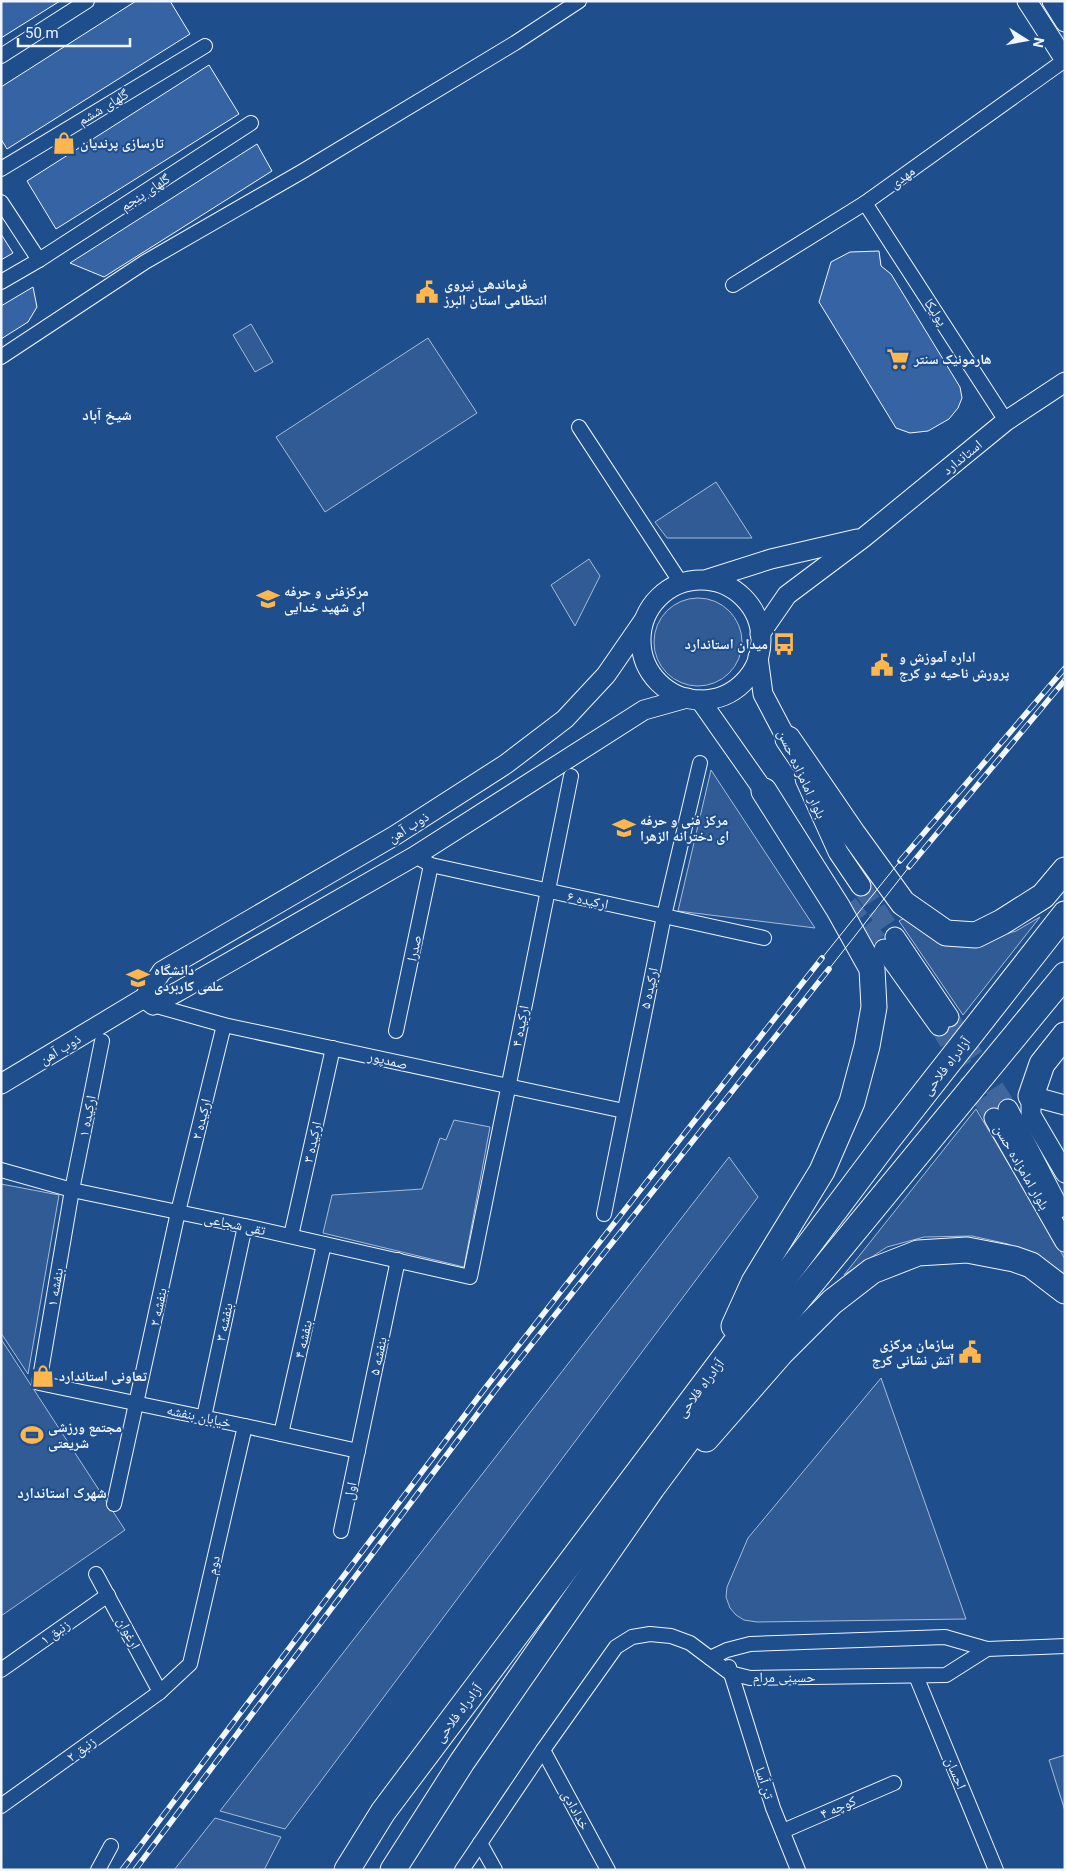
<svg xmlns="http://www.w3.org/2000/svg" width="1066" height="1871" font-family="Roboto,'Noto Naskh Arabic',sans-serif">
<rect width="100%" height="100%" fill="#1f4e8c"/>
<g fill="#305b95" stroke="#a8bbd7">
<path d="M251 324 273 362 255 372 233 335Z"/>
<path d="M428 338 477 413 325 512 276 437Z"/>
<path d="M716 482 752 538H667L655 522Z"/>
<path d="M589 559 600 576 575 626 551 585Z"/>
<circle cx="698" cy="642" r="44"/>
<path d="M711 770 815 928 678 911Z"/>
<path d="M906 917 997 936 1016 931 1040 917 963 1015 899 921Z"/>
<path d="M976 1109 1065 1259V1277L1048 1262 1008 1244 972 1236 924 1237 887 1247 844 1275Z"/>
<path d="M454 1120 490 1127 464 1267 323 1233 332 1195 422 1189 440 1138 446 1140Z"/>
<path d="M729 1157 758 1197 285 1829 220 1811Z"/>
<path d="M1 1184 59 1195 28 1374 1 1333Z"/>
<path d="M1 1339 125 1530 1 1616Z"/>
<path d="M881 1378 966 1619 757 1622 744 1620 736 1615 730 1608 726 1597 727 1587 748 1538Z"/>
<path d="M1065 1755V1811L1049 1760Z"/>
<path d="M215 1818 281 1837 264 1870H174Z"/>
</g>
<g fill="#3563a3" stroke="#f2f6ff">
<path d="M1 1H60L1 38Z"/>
<path d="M136 1H170L190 34 7 149 1 139V87Z"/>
<path d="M209 65 239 114 56 229 27 181Z"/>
<path d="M257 144 272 171 104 277 70 263Z"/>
<path d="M1 234 13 253 1 260Z"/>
<path d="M879 251 881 266 891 274 960 387 962 398 958 408 949 419 928 431 910 433 896 428 819 302 831 262 850 252Z"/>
<path d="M33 287 37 307 28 322 1 339V306Z"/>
</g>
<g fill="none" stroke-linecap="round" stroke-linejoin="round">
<g stroke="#3f679d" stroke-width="19" stroke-dasharray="19 9" stroke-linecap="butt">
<path d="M861 886 895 937"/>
<path d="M848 904 884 949"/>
<path d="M949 1017 1008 1109"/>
<path d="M939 1026 994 1118"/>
</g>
<defs>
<g id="street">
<path d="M1 56 87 1"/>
<path d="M1 169 205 46"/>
<path d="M1 202 39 260"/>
<path d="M865 203 1006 421"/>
<path d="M1 282 39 260 251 123"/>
<path d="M733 285 865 203 1065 60"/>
<path d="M1 357 145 262 303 171 515 43 579 1"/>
<path d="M579 427 681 583"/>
<path d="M415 856 431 865 764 938"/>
<path d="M153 1005 224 1025 624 1111"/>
<path d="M396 1031 431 865"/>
<path d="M102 1041 72 1190 39 1383 245 1426 358 1451"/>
<path d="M1 1170 72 1190 245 1226 470 1277 571 776"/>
<path d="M604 1214 664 916 700 763"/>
<path d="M291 1236 333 1048"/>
<path d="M204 1417 245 1226"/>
<path d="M281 1434 324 1244"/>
<path d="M114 1504 178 1212 224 1025"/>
<path d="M341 1531 398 1260"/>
<path d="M96 1574 160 1692"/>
<path d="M710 1658 727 1650 750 1644 945 1637 987 1649 1065 1646"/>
<path d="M729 1667 773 1808 798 1870"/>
<path d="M1 1670 108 1595"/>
<path d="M916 1676 996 1870"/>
<path d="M543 1750 608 1870"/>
<path d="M1 1806 160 1692 190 1664 245 1426"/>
<path d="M783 1831 894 1783"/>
<path d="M480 1843 495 1870"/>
<path d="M98 1870 111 1846"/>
<path d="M462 1870 543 1750 616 1647 632 1637 650 1634 671 1636 690 1643 730 1673 750 1678 946 1675 987 1649"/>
</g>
<g id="secondary">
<path d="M1027 1 1065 60"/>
<path d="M1052 1 1065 22"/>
<path d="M708 579 771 559 857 539"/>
<circle cx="701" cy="640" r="60"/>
<path d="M760 634 787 595 863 538 1006 421 1065 382"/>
<path d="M758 657 763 694 793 751"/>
<path d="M700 700 771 801"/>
<path d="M805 779 838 852 861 886"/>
<path d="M895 937 949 1017"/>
<path d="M884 949 939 1026"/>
<path d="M144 998 153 1005 179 991 415 856 644 710 687 698"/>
<path d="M1 1084 144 998 162 971 394 836 506 764 565 719 606 675 644 620"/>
<path d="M1065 1105 1031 1096V1115L1065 1173"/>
<path d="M1008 1109 1059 1208"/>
<path d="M994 1118 1065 1242"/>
</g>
<g id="highway">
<path d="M788 739 853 834 903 903 946 933 976 935 1002 922 1043 896 1065 870"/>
<path d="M1031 1096 1042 1064 1065 1035"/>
<path d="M734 1326 754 1282 822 1171 852 1102 867 1046 874 1007 872 969 838 908 764 791"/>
<path d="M706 1439 781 1353 832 1302 872 1271 918 1253 967 1250 1014 1259 1031 1265 1065 1291"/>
<path d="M347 1870 383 1812 887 1141 1065 914"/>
<path d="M393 1870 462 1762 652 1488 740 1370 1065 975"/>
</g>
</defs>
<use href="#street" stroke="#f2f6ff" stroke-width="16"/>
<use href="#secondary" stroke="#f2f6ff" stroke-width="21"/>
<use href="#highway" stroke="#f2f6ff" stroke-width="27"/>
<use href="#street" stroke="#1f4e8c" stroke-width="14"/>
<use href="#secondary" stroke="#1f4e8c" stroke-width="19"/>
<use href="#highway" stroke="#1f4e8c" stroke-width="25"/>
<g stroke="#f2f6ff" stroke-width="1">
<path d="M822 958 900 861"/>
<path d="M829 969 909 867"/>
</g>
<defs>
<g id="rail">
<path d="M900 861 1065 668"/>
<path d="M909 867 1065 680"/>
<path d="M122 1870 486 1387 822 958"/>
<path d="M135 1870 494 1392 829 969"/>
</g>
</defs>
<use href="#rail" stroke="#f2f6ff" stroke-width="5.5"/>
<use href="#rail" stroke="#1f4e8c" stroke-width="4" stroke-dasharray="11" stroke-linecap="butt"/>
</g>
<defs>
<symbol id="shop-bare" viewBox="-9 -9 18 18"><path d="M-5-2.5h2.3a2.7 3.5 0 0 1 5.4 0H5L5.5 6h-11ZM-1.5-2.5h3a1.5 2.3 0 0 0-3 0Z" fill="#ffb74d" stroke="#1f4e8c" stroke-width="2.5" paint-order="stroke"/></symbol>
<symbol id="civic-bare" viewBox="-9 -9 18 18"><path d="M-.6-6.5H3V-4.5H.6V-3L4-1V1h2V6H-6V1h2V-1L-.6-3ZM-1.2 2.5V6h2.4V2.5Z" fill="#ffb74d" stroke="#1f4e8c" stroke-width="2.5" paint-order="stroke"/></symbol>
<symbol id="supermarket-bare" viewBox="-9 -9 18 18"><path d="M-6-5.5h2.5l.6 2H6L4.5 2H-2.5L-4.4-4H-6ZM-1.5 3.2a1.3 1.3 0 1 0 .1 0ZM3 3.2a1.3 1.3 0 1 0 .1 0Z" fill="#ffb74d" stroke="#1f4e8c" stroke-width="2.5" paint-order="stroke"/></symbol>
<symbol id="university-bare" viewBox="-9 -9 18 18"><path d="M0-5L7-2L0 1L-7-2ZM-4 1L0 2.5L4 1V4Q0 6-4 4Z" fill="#ffb74d" stroke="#1f4e8c" stroke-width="2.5" paint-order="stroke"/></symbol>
<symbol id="bus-bare" viewBox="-9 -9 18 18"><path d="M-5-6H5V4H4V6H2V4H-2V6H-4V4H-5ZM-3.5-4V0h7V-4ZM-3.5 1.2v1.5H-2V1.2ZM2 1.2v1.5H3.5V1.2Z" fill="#ffb74d" stroke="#1f4e8c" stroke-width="2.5" paint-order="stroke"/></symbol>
<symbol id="stadium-bare" viewBox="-9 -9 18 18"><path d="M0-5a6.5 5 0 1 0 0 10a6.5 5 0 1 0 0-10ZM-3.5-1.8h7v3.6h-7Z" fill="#ffb74d" stroke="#1f4e8c" stroke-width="2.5" paint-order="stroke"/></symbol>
</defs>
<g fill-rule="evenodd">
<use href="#shop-bare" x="48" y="127" width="32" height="32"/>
<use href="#civic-bare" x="411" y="276" width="32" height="32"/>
<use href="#supermarket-bare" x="882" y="343" width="32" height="32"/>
<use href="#university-bare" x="252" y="583" width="32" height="32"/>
<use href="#bus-bare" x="768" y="628" width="32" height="32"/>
<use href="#civic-bare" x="866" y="649" width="32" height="32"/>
<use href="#university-bare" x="608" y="812" width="32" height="32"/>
<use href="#university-bare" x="122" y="962" width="32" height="32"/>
<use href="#civic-bare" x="954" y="1336" width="32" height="32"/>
<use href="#shop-bare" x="27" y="1360" width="32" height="32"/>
<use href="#stadium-bare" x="16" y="1419" width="32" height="32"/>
</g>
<g text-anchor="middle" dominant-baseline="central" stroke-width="4" stroke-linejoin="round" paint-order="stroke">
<g font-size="14" fill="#f2f6ff" stroke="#1f4e8c">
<text transform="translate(103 107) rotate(-31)">گلهای ششم</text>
<text transform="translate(902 177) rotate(-36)">مهدی</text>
<text transform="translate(145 192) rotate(-33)">گلهای پنجم</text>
<text transform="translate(936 312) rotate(57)">پولیکا</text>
<text transform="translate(962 457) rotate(-39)">استاندارد</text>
<text transform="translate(802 774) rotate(65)">بلوار امامزاده حسن</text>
<text transform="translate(408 827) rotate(-32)">ذوب آهن</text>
<text transform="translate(588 900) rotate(12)">ارکیده ۶</text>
<text transform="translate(414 948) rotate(-78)">صدرا</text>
<text transform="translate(649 988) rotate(-78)">ارکیده ۵</text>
<text transform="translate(520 1026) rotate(-79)">ارکیده ۴</text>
<text transform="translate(60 1049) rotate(-31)">ذوب آهن</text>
<text transform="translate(388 1060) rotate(13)">صمدپور</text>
<text transform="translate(946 1066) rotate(-52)">آزادراه فلاحی</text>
<text transform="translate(87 1116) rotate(-79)">ارکیده ۱</text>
<text transform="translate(201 1119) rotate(-76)">ارکیده ۲</text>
<text transform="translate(312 1142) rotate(-77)">ارکیده ۳</text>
<text transform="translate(1022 1167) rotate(60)">بلوار امامزاده حسن</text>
<text transform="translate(235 1224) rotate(12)">تقی شجاعی</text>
<text transform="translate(55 1287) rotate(-80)">بنفشه ۱</text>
<text transform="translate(158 1307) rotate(-78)">بنفشه ۲</text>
<text transform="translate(224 1322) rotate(-78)">بنفشه ۳</text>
<text transform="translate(303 1339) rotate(-77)">بنفشه ۴</text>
<text transform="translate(378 1356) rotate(-78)">بنفشه ۵</text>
<text transform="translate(700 1388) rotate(-53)">آزادراه فلاحی</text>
<text transform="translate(199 1416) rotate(12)">خیابان بنفشه</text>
<text transform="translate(350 1491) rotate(-78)">اول</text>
<text transform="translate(213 1565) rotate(-77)">دوم</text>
<text transform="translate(55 1632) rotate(-35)">زنبق ۱</text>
<text transform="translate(129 1633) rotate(62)">ارغوان</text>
<text x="784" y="1677">حسینی مرام</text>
<text transform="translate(458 1713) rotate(-53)">آزادراه فلاحی</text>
<text transform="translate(81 1749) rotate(-36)">زنبق ۲</text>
<text transform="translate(956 1773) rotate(67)">احسان</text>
<text transform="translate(765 1783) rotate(72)">تن آسا</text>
<text transform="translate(838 1807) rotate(-23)">کوچه ۴</text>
<text transform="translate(576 1810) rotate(61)">خدادادی</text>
</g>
<g font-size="14" font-weight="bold" fill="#f2f6ff" stroke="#1f4e8c" text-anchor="start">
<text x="80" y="143">تارسازی پرندیان</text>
<text x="444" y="284">فرماندهی نیروی<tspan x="444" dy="16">انتظامی استان البرز</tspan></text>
<text x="914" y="359">هارمونیک سنتر</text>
<text x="284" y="591">مرکزفنی و حرفه<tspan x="284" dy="16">ای شهید خدایی</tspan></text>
<text x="768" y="644" text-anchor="end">میدان استاندارد</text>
<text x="899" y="657">اداره آموزش و<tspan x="899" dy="16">پرورش ناحیه دو کرج</tspan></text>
<text x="640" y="820">مرکز فنی و حرفه<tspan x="640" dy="16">ای دخترانه الزهرا</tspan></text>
<text x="154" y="970">دانشگاه<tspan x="154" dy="16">علمی کاربردی</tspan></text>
<text x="954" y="1344" text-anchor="end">سازمان مرکزی<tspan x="954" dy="16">آتش نشانی کرج</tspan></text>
<text x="59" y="1376">تعاونی استاندارد</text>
<text x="48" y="1427">مجتمع ورزشی<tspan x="48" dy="16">شریعتی</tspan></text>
</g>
<g font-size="15" font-weight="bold" fill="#f2f6ff" stroke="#1f4e8c">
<text x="107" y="415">شیخ آباد</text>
<text x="62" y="1493">شهرک استاندارد</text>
</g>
</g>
<rect width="1066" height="1871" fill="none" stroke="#f2f6ff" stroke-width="5"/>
<g transform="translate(1026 40) rotate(101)" stroke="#1f4e8c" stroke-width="4" paint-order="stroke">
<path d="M0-4L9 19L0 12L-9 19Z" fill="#f2f6ff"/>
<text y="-8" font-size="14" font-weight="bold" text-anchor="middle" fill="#f2f6ff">N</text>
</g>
<path d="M18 38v8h112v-8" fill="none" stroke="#f2f6ff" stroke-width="2.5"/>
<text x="25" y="38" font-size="15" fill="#f2f6ff" stroke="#1f4e8c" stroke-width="4" paint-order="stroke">50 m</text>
</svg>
